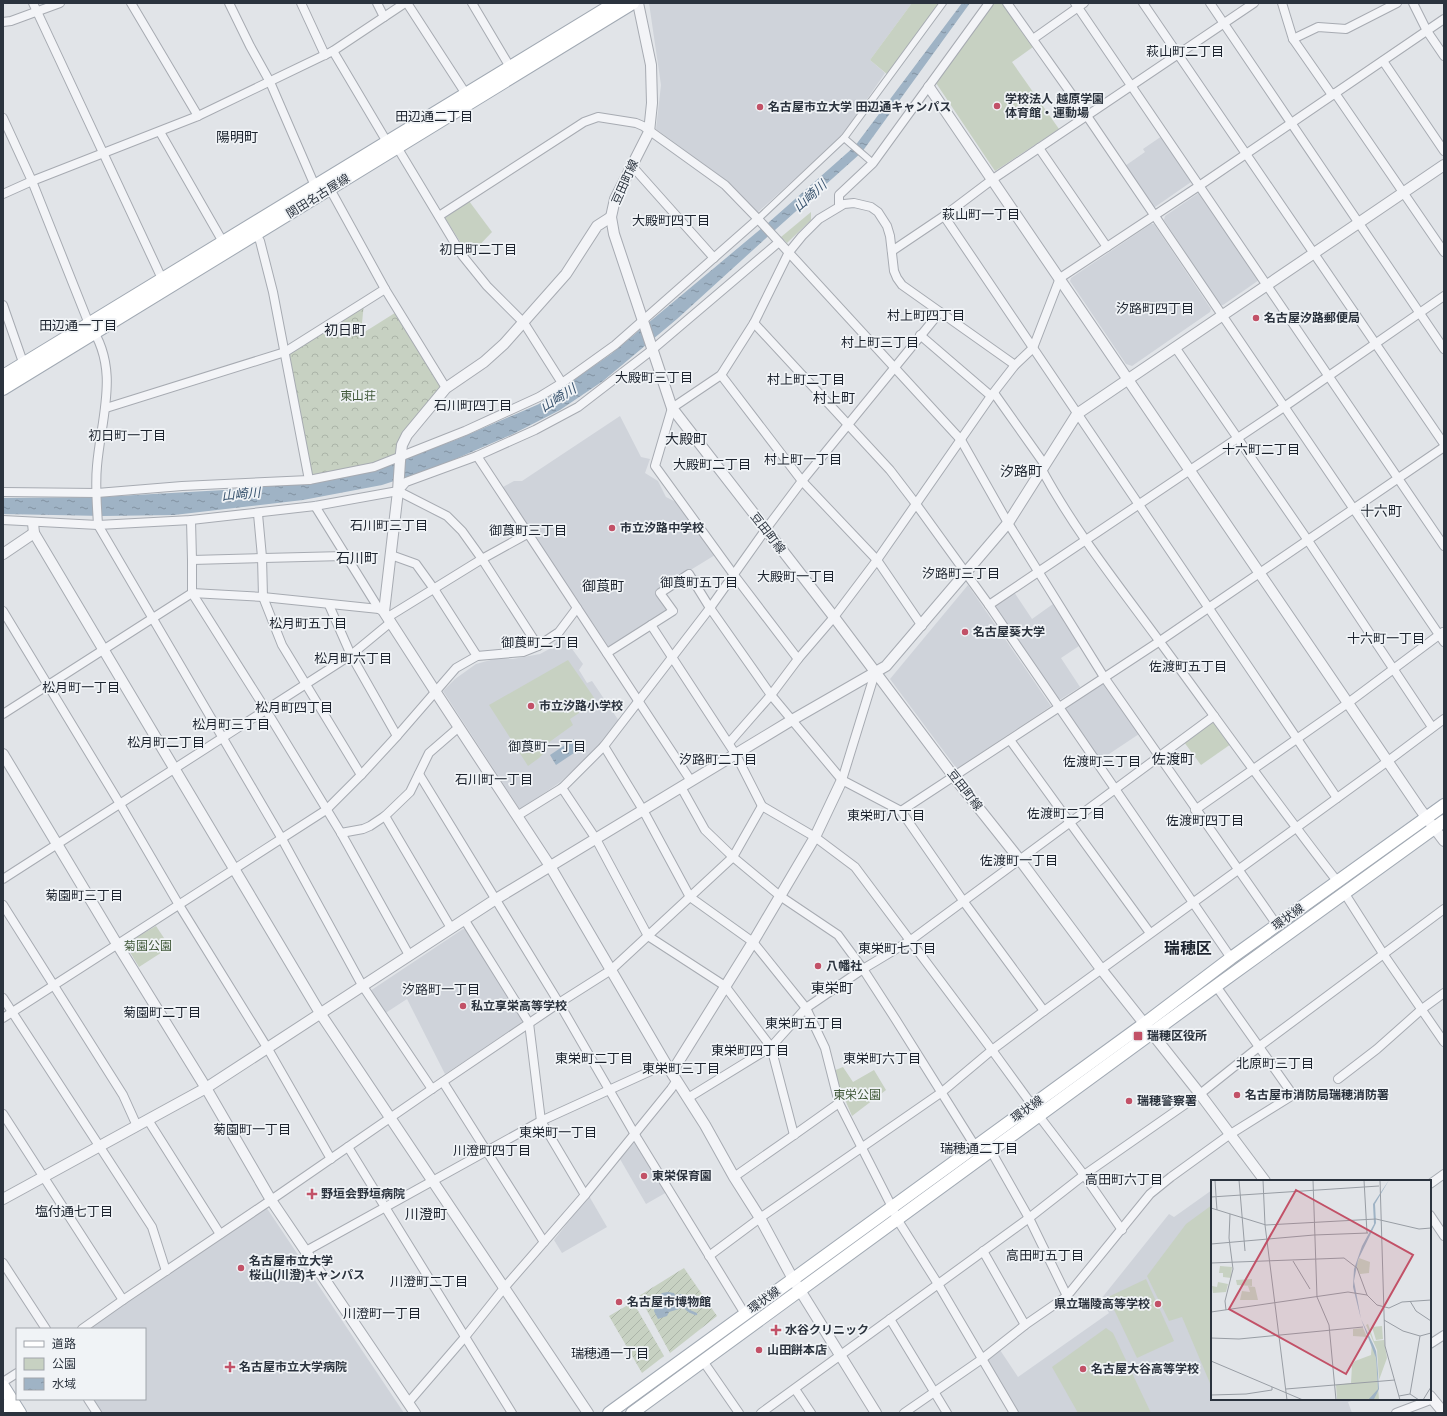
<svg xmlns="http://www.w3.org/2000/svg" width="1447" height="1416" font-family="Helvetica,'Noto Sans JP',sans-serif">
<defs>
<pattern id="forest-crowns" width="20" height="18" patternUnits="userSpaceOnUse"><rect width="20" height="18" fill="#c7d1c2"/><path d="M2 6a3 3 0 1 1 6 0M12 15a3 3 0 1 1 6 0" fill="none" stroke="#abb4a8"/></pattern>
<pattern id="garden-furrows" width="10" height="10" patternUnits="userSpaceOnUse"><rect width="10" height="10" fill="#c7d1c2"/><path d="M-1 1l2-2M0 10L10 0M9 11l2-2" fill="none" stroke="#abb4a8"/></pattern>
<pattern id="water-ripples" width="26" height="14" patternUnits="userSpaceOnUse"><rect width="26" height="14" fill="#9fb3c5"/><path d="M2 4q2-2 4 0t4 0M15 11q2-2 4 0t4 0" fill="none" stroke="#8292a1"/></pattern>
</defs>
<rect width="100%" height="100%" fill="#e1e4e8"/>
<g fill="#cfd3da">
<path d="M649 3H912L870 60 885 73 841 137 758 212 727 181 656 129 661 85Z"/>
<path d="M1162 136 1192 179 1191 182 1155 207H1152L1125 166 1145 152 1143 149Z"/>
<path d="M1200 192 1259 280 1223 305H1220L1164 220 1165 216Z"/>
<path d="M1151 224H1154L1211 309 1210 312 1132 366 1126 364 1070 281 1071 278Z"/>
<path d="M620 416 641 457 650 459 645 473 658 481 666 497 676 502 715 555 658 590 667 607 666 612 609 647 501 488 514 481H522Z"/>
<path d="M968 585 1051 706 957 769 890 679Z"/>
<path d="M1014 592 1032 619 1053 604 1079 646 1061 658 1080 687 1061 699H1058L996 608V604Z"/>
<path d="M562 635 583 664 579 670 587 683 592 681 619 721 602 744 559 783 522 808H519L443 691 455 679 476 664 498 658 513 659 540 654 551 648Z"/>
<path d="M1101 684H1104L1139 734 1100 760 1065 710V707Z"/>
<path d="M463 929 467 930 523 1018 521 1024 445 1074 407 999 384 1014 370 991Z"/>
<path d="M635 1142 667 1192 646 1204 620 1159Z"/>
<path d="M1212 1190V1399H1357L1348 1402 1352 1413H1019L988 1361V1358L1000 1350 1018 1377 1109 1313 1101 1299 1169 1214 1174 1217Z"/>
<path d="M589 1196 607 1227 562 1253 554 1240Z"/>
<path d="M266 1207 404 1413H101L92 1399H145V1329H86Z"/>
</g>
<path fill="url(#forest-crowns)" d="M364 303 362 323 363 333 398 311 446 388 407 435 400 461 309 480 285 352Z"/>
<g fill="#c7d1c2">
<path d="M912 3H940L888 75 870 60Z"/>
<path d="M994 3H1004L1033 47 1012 62 1059 129 995 171 936 83Z"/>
<path d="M469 201 492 232 470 255 466 251 445 218Z"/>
<path d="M811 212V220L787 243 781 237Z"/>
<path d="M568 660 595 699 578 711 579 713 570 719 573 725 541 748 544 753 539 758 528 766 489 705Z"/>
<path d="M1214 721 1231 744 1201 765 1184 742Z"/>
<path d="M156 926 170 947 139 967 125 944Z"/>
<path d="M843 1067 853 1082 874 1070 886 1090 852 1116 833 1071Z"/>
<path d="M1212 1205V1388L1182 1317 1169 1321 1147 1276 1186 1224Z"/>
<path d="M1146 1279 1174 1341 1137 1358 1108 1297Z"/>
<path d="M1106 1328 1113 1333 1151 1413H1078L1052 1367Z"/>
</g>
<g fill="url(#garden-furrows)">
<path d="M684 1268 717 1316 670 1353 639 1296Z"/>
<path d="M633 1302 664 1356 642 1373 609 1316Z"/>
</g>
<g fill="url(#water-ripples)">
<path d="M962 3H970L862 152 775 230 677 319 603 381 560 410 513 434 437 467 382 485 303 500 174 515 103 516 3 514V498L100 497 242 489 329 480 361 474 388 465 458 439 539 404 611 354 768 223 855 146Z"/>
<path d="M574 739 580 749 556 765 550 755Z"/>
<path d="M668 1292 674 1293 675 1295 682 1294 685 1303 679 1309 669 1312 667 1316 658 1319 654 1311 658 1297 662 1293Z"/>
</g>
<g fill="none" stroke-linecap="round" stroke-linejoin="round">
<path stroke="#9fb3c5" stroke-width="2.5" d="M681 1304 689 1311 696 1314"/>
<defs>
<g id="pedestrian">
<path d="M844 138 873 163"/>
<path d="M758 219 844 138 943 3"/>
</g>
<g id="minor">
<path d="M33 3 164 283"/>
<path d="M131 3 198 116"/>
<path d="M229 3 250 46 270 82 315 186"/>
<path d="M301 3 325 55"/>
<path d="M377 3 384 17"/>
<path d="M407 3 466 94"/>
<path d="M472 3 510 67"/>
<path d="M1007 3 1087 116 1444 642"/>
<path d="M1075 3 1444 546"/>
<path d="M1143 3 1444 444"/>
<path d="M1210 3 1444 349"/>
<path d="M1282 3 1293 39 1332 95"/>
<path d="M1413 3 1427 31 1444 56"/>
<path d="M3 22 11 21 60 3"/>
<path d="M1033 39 1084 3"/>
<path d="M1293 39 1318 27 1346 29 1397 3"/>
<path d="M333 51 387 142"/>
<path d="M1383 61 1444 151"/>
<path d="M1335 93 1444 252"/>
<path d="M3 118 32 181 89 324C121 369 101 417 97 466 95 486 97 505 98 525L282 839 362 985 432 1089"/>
<path d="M160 132 223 242"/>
<path d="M397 147 462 255 487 286 524 323 562 383"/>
<path d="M1039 148 1107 247"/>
<path d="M632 166 714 258"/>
<path d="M330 189 385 289 446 388"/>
<path d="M3 194 32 181 198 116 333 51 405 3"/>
<path d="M839 206V195L873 163 989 3"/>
<path d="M439 216 584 122 598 117 636 123 643 126 725 185 758 219 961 440 1008 523 1104 677 1277 925"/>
<path d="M944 216 1337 798"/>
<path d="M254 231 260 241 273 292 309 480"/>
<path d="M892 251 944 216 993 179 1254 3"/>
<path d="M3 305 25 368"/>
<path d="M754 323 890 470 916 504 989 605 1231 958"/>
<path d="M920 335 991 396"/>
<path d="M1175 347 1307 539 1432 727"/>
<path d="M721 375 802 481 877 560 922 626"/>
<path d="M994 393 1045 465"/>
<path d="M106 408 285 352 385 289"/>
<path d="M477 456 691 781"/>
<path d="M1042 470C1075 531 1119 586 1160 642 1219 722 1276 803 1337 881"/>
<path d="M398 491 447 516 462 531 482 559 538 646"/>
<path d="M3 492 97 493 182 486 309 480 374 467 465 431 539 397 562 383 615 345 758 219"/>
<path d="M315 506 379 609"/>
<path d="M258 514 262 557 263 597 282 645 361 775"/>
<path d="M3 520 98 525 191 520 315 506 398 491 406 482 477 456 535 430 578 407 652 350 779 242"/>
<path d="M191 520 192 560V593L266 710 341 833 409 955"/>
<path d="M391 555 416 564 434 589 477 656"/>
<path d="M192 560 344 556"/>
<path d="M329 605 351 655 397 736"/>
<path d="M989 605 1284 407 1444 296"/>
<path d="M3 611 120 804 179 905 268 1049 331 1159"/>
<path d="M388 617 482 559 529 533"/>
<path d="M651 625 736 755 762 806"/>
<path d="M607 653 673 611 660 593 689 574 710 608 771 695 842 780 901 811 964 902 1044 1011"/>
<path d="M798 659 734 575 655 466 672 408 721 375 754 323 789 252 802 236 819 219 844 204 854 203 871 207 878 212 887 226 890 236 894 271 897 278 902 285 1015 365"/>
<path d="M3 714 192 593 263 597 379 609 384 612"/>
<path d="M1010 740 1150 933"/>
<path d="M729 743 771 695 798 659 834 617 877 560 991 396 1015 365 1033 348 1060 278 1199 186 1444 19"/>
<path d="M604 746 643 810 690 897 753 942 806 1008 825 1048 839 1103 892 1207 897 1219 938 1284 1014 1413"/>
<path d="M419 774 559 1003 637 1138 745 1314"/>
<path d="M842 780 875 673"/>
<path d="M681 787 705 830 733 857 780 896 838 935 863 969 896 1020 975 1146"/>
<path d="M562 788 596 839 648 936 725 986 771 1047 794 1135"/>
<path d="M1195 810 1348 703 1443 632"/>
<path d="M901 811 1160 641 1444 447"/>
<path d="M385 816 451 928"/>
<path d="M517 816 562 788 604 746 710 608 766 529 802 481 940 312"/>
<path d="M341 833 363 829 370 826 385 816 410 792 429 753 459 727"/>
<path d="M3 879 351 655 391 622"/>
<path d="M1345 894 1384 955 1444 1042"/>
<path d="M3 905 123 1095 137 1126"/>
<path d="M464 919 529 1023 541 1121 585 1195"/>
<path d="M3 998 152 1227 166 1271"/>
<path d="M3 1018 326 810 361 775 397 736 456 668 477 656 523 652 538 646 559 632 577 608"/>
<path d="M1338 1079 1377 1049 1422 1009 1444 993"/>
<path d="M443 1082 544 1242"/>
<path d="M688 1098 771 1047 806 1008 863 969 911 940 1214 716"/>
<path d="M3 1114 123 1300"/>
<path d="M1039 1116 1084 1175 1122 1230"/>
<path d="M148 1120 220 1234"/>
<path d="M348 1147 512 1413"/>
<path d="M991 1151 1029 1218 1067 1296"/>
<path d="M734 1177 794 1135 839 1103"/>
<path d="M1430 1184 1444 1174"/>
<path d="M1430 1215 1444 1236"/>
<path d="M306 1251 541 1121 666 1064"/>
<path d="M983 1251 1025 1325"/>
<path d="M709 1256 760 1218 942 1092 992 1050 1044 1011 1388 761 1444 719"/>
<path d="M3 1263 46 1329"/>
<path d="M890 1319 947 1413"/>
<path d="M82 1329 123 1300 271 1200 432 1089 559 1003 611 970 733 857 762 806 815 837 855 867 992 1050 1032 1105"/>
<path d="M1430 1344 1444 1335"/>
<path d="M703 1361 739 1413"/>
<path d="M3 1382 17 1373"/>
<path d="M795 1389 811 1413"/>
<path d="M88 1399 97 1413"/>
<path d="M408 1403 465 1337 504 1288 585 1195 671 1089 677 1080"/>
<path d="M761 1413 1029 1218 1084 1175 1200 1094 1260 1046 1444 909"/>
<path d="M904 1413 982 1359 1025 1325 1067 1296 1150 1194 1171 1177 1229 1135 1293 1095 1216 986"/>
<path d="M1396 1413 1433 1399"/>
</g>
<g id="tertiary">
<path d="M638 3 651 65 652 103 649 132 615 199 611 217 614 234 672 408 834 617 954 777 1020 860 1101 969 1200 1094 1265 1181"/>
<path d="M929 87 1420 809 1444 841"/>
<path d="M611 217 597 226 566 274 504 344 484 362 446 388 407 435 402 445 400 461 398 491 384 612 435 691 550 866 666 1064 705 1125 734 1177 760 1218 793 1279 876 1413"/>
<path d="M33 523 34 533 320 1013 588 1413"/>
<path d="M3 554 34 533"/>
<path d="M3 754 117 944 206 1088 271 1200 415 1413"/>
<path d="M672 1072 753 942 815 837 842 780"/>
<path d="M3 1199 206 1088 496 899 792 720 886 666 1008 523 1077 414 1444 165"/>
<path d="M1430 1396 1444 1413"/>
</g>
<g id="primary">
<path d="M3 376 615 3"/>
<path d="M3 389 633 3"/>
<path d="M3 1386 20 1413"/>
<path d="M3 1405 8 1413"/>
<path d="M609 1413 1144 1024 1231 958 1444 805"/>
<path d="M632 1413 1216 986 1444 821"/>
</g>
</defs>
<use href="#pedestrian" stroke="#a7abb2" stroke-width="8"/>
<use href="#minor" stroke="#a7abb2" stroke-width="10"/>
<use href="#tertiary" stroke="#a7abb2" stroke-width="12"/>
<use href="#primary" stroke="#a1a9b3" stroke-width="14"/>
<use href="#pedestrian" stroke="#f3f4f7" stroke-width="6"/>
<use href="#minor" stroke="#f3f4f7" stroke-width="8"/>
<use href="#tertiary" stroke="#f3f4f7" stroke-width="10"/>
<use href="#primary" stroke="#fff" stroke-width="12"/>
</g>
<g fill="#c25167" stroke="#f0f3f6" stroke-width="1.5">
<circle cx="997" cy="106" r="4"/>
<circle cx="760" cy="107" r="4"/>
<circle cx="1256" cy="318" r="4"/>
<circle cx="612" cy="528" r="4"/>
<circle cx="965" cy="632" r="4"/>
<circle cx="531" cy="706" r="4"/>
<circle cx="818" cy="966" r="4"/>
<circle cx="463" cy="1006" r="4"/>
<rect x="1133" y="1031" width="10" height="10" rx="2"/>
<circle cx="1237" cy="1095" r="4"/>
<circle cx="1129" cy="1101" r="4"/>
<circle cx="644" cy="1176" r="4"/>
<path d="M310 1188h4v4h4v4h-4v4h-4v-4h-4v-4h4z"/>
<circle cx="241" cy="1268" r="4"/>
<circle cx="619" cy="1302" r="4"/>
<circle cx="1158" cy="1304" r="4"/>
<path d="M774 1324h4v4h4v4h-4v4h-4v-4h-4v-4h4z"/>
<circle cx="759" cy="1350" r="4"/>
<path d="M228 1361h4v4h4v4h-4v4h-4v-4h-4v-4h4z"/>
<circle cx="1083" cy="1369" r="4"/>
</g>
<g text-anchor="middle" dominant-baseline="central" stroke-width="3.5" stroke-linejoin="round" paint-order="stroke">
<g font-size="12" font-weight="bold" fill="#2b333e" stroke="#f0f3f6" text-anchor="start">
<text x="1005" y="99">学校法人 越原学園<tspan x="1005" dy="14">体育館・運動場</tspan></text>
<text x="768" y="107">名古屋市立大学 田辺通キャンパス</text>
<text x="1264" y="318">名古屋汐路郵便局</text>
<text x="620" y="528">市立汐路中学校</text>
<text x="973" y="632">名古屋葵大学</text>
<text x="539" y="706">市立汐路小学校</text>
<text x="826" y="966">八幡社</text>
<text x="471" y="1006">私立享栄高等学校</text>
<text x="1147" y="1036">瑞穂区役所</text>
<text x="1245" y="1095">名古屋市消防局瑞穂消防署</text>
<text x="1137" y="1101">瑞穂警察署</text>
<text x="652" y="1176">東栄保育園</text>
<text x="321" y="1194">野垣会野垣病院</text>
<text x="249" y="1261">名古屋市立大学<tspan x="249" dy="14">桜山(川澄)キャンパス</tspan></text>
<text x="627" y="1302">名古屋市博物館</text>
<text x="1150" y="1304" text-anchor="end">県立瑞陵高等学校</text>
<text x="785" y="1330">水谷クリニック</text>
<text x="767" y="1350">山田餅本店</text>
<text x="239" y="1367">名古屋市立大学病院</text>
<text x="1091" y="1369">名古屋大谷高等学校</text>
</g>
<g font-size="12" fill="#2b333e" stroke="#f0f3f6">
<text transform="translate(625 182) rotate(-66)">豆田町線</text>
<text transform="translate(318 196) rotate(-32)">関田名古屋線</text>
<text transform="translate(768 533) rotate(52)">豆田町線</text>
<text transform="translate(965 790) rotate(52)">豆田町線</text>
<text transform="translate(1288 917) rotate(-36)">環状線</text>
<text transform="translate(1027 1109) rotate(-36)">環状線</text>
<text transform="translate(764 1300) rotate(-36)">環状線</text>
</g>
<g font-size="12" fill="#405839" stroke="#f0f3f6">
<text x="358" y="396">東山荘</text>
<text x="148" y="946">菊園公園</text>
<text x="857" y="1095">東栄公園</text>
</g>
<g font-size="13" fill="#1d242f" stroke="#f0f3f6">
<text x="1185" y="51">萩山町二丁目</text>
<text x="434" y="116">田辺通二丁目</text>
<text x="981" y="214">萩山町一丁目</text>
<text x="671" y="220">大殿町四丁目</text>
<text x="478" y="249">初日町二丁目</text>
<text x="1155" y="308">汐路町四丁目</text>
<text x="926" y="315">村上町四丁目</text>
<text x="78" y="325">田辺通一丁目</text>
<text x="880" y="342">村上町三丁目</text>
<text x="654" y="377">大殿町三丁目</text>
<text x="806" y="379">村上町二丁目</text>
<text x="473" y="405">石川町四丁目</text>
<text x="127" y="435">初日町一丁目</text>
<text x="1261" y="449">十六町二丁目</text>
<text x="803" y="459">村上町一丁目</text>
<text x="712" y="464">大殿町二丁目</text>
<text x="389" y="525">石川町三丁目</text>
<text x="528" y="530">御莨町三丁目</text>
<text x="961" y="573">汐路町三丁目</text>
<text x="796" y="576">大殿町一丁目</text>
<text x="699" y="582">御莨町五丁目</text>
<text x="308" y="623">松月町五丁目</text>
<text x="1386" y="638">十六町一丁目</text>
<text x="540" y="642">御莨町二丁目</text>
<text x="353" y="658">松月町六丁目</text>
<text x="1188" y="666">佐渡町五丁目</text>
<text x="81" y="687">松月町一丁目</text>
<text x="294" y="707">松月町四丁目</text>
<text x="231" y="724">松月町三丁目</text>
<text x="166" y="742">松月町二丁目</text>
<text x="547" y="746">御莨町一丁目</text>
<text x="718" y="759">汐路町二丁目</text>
<text x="1102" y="761">佐渡町三丁目</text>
<text x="494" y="779">石川町一丁目</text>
<text x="1066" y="813">佐渡町二丁目</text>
<text x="886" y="815">東栄町八丁目</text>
<text x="1205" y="820">佐渡町四丁目</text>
<text x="1019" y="860">佐渡町一丁目</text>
<text x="84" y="895">菊園町三丁目</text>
<text x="897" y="948">東栄町七丁目</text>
<text x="441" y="989">汐路町一丁目</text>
<text x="162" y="1012">菊園町二丁目</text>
<text x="804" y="1023">東栄町五丁目</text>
<text x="750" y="1050">東栄町四丁目</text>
<text x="594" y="1058">東栄町二丁目</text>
<text x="882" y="1058">東栄町六丁目</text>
<text x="1275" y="1063">北原町三丁目</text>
<text x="681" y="1068">東栄町三丁目</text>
<text x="252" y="1129">菊園町一丁目</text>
<text x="558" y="1132">東栄町一丁目</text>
<text x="979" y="1148">瑞穂通二丁目</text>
<text x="492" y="1150">川澄町四丁目</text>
<text x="1124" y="1179">高田町六丁目</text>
<text x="74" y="1211">塩付通七丁目</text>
<text x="1045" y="1255">高田町五丁目</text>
<text x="429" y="1281">川澄町二丁目</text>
<text x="382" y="1313">川澄町一丁目</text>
<text x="610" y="1353">瑞穂通一丁目</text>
</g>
<g font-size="13" font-style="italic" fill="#38536e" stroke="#f0f3f6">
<text transform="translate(810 196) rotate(-42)">山崎川</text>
<text transform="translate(558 398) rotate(-32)">山崎川</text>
<text transform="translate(241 494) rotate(-5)">山崎川</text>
</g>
<g font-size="14" fill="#1d242f" stroke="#f0f3f6">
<text x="237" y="137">陽明町</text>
<text x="345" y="330">初日町</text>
<text x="834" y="398">村上町</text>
<text x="686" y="439">大殿町</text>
<text x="1021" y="471">汐路町</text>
<text x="1381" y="511">十六町</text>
<text x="357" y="558">石川町</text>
<text x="603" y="586">御莨町</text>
<text x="1173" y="759">佐渡町</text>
<text x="832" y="988">東栄町</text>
<text x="426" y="1214">川澄町</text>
</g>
<g font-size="16" font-weight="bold" fill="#1d242f" stroke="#f0f3f6">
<text x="1188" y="948">瑞穂区</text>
</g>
</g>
<g transform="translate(1211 1180)">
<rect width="220" height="220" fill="#e1e4e8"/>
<path d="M148 78 159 82 158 93 149 94 145 87Z" fill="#c7d1c2"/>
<path d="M9 86 21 87 20 98 12 97V93H8ZM41 99V106L26 105 25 100ZM7 102 17 104 15 112 2 113 1 106 6 107ZM37 106 44 107 47 120H29L31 111 39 112ZM157 144 163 161 173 160 176 178 168 200 166 170 155 145ZM171 146 172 159 165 160 161 147ZM152 148 156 157 142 156V149ZM161 162 165 178 168 220H126L125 205 140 203 141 185 144 181 160 175Z" fill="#c7d1c2"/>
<path d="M178 0 164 24 165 43 147 80 143 101 150 139 163 166 165 171 166 179 168 209 163 219 157 220 167 209 165 178 150 139 142 107 143 89 151 66 163 44 162 24Z" fill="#9fb3c5"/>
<path fill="none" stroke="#989da4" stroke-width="1" d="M4 0 5 16M28 0 34 71M52 0 54 45 76 220M102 0 106 117 118 145 125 220M153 0 156 53M169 0 174 166 189 220M0 17 168 6M5 17 6 30M0 28 55 45 165 39 208 49 220 48M0 64 103 55 157 53M82 81 99 109M0 83 133 78 146 88 156 115 166 125 178 128 191 122 220 120M199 121 205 131 220 141M15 130 14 121 22 89 18 58 19 34M0 132 137 112 156 115M173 140 192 151 209 156 220 153M0 158 28 159 152 147M0 181 92 220M75 209 184 200M199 214 209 156M0 215 35 214 61 210V207M188 216 199 214 208 220M212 220 220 207"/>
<path fill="#c25167" fill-opacity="0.15" stroke="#c25167" stroke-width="2" d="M85 10 202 75 135 194 18 129Z"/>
<rect width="220" height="220" fill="none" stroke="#2b333e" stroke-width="2"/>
</g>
<rect width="1447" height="1416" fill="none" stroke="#2b333e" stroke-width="8"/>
<rect x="16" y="1328" width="130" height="72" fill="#f0f3f6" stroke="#a1a6ac"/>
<rect x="24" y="1341" width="20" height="6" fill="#ffffff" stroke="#a1a6ac"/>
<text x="52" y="1348" font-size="12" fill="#2b333e">道路</text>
<rect x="24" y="1358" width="20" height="12" fill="#c7d1c2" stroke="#a1a6ac"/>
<text x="52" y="1368" font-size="12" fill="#2b333e">公園</text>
<rect x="24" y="1378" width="20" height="12" fill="url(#water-ripples)" stroke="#a1a6ac"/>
<text x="52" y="1388" font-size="12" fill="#2b333e">水域</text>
</svg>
